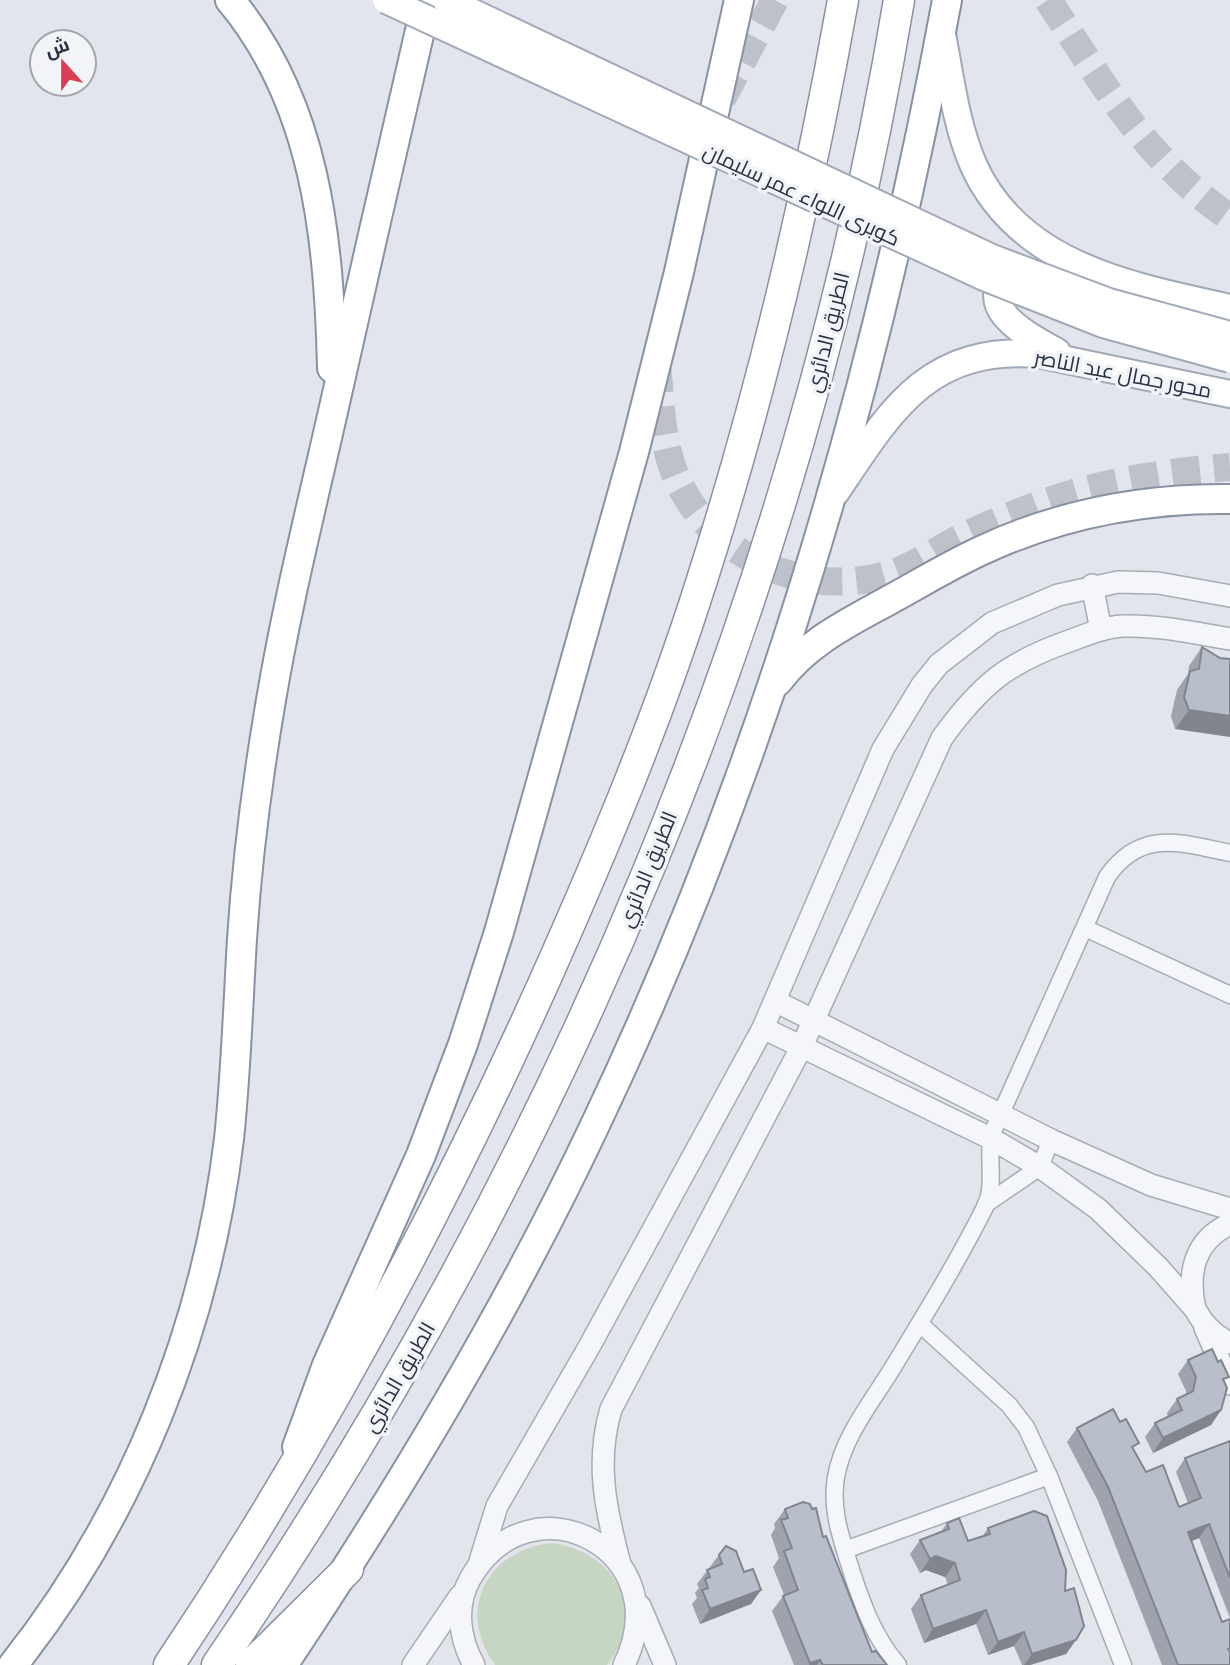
<svg xmlns="http://www.w3.org/2000/svg" width="1230" height="1665" font-family="'Titillium Web',Cairo,sans-serif">
<rect width="100%" height="100%" fill="#e2e5eb"/>
<path fill="#c7d6c2" d="M552 1543C615 1551 649 1612 607 1665H495C455 1610 487 1550 552 1543Z"/>
<g fill="none" stroke-linecap="round" stroke-linejoin="round">
<g stroke="#bdc1ca" stroke-width="28" stroke-dasharray="28 14" stroke-linecap="butt">
<path d="M1048 0C1105 86 1142 156 1230 218"/>
<path d="M722 99 775 0"/>
<path d="M657 365C661 401 661 440 675 474 709 557 805 600 890 574 912 567 931 554 951 543 979 528 1009 516 1038 505 1100 482 1165 472 1230 467"/>
</g>
<defs>
<g id="minor">
<path d="M1085 928 1230 995"/>
<path d="M986 1204 1040 1167 1051 1140"/>
<path d="M920 1324 1009 1405 1026 1427 1049 1476 1123 1665"/>
<path d="M845 1550 1049 1476"/>
<path d="M898 1665C875 1638 864 1609 853 1576 843 1543 830 1512 836 1477 843 1437 871 1403 892 1369 924 1316 957 1263 985 1207 997 1183 985 1153 994 1129L1107 877C1141 828 1181 843 1230 853"/>
</g>
<g id="tertiary">
<path d="M1092 585 1101 630"/>
<path d="M775 1001 1051 1140 1151 1185 1230 1209"/>
<path d="M763 1028 990 1138 1040 1167 1098 1209 1158 1267 1195 1309C1203 1324 1214 1336 1230 1343"/>
<path d="M1195 1309C1187 1274 1194 1240 1230 1224"/>
<path d="M1205 1328 1230 1384"/>
<path d="M480 1561 497 1506 589 1347 763 1028 883 749 922 685 939 664 992 623 1058 595 1118 582 1158 583 1230 596"/>
<path d="M620 1564C606 1511 595 1463 611 1409L802 1046 942 738C981 684 1008 662 1072 640 1088 634 1105 627 1123 626 1159 625 1195 633 1230 639"/>
<path d="M640 1606 665 1665"/>
<path d="M413 1665 460 1596"/>
<path d="M474 1665C459 1638 455 1606 470 1579 530 1473 680 1550 624 1665"/>
</g>
<g id="primary">
<path d="M941 29C950 74 955 122 973 164 1018 266 1131 286 1230 308"/>
<path d="M1014 267C968 306 1027 335 1057 352"/>
<path d="M836 492C891 410 927 346 1038 354L1230 394"/>
</g>
<g id="trunk">
<path d="M230 0C316 103 329 239 332 368"/>
<path d="M778 681C808 641 850 622 893 598 924 581 955 562 987 548 1064 513 1146 498 1230 499"/>
<path d="M297 1447 327 1365 421 1155 463 1044 499 932 634 452 679 272 739 0"/>
<path d="M13 1665C132 1515 206 1329 229 1139 236 1073 238 1006 242 939 247 861 257 783 270 706 286 609 310 513 332 416 363 277 395 139 427 0"/>
<path d="M283 1665C399 1491 507 1312 596 1123 765 768 876 386 947 0"/>
</g>
<g id="motorway">
<path d="M169 1665C314 1448 438 1218 545 980 603 850 658 719 701 583 762 393 808 196 843 0"/>
<path d="M217 1665C558 1167 800 596 899 0"/>
<path d="M251 1665 348 1569"/>
</g>
</defs>
<use href="#minor" stroke="#a6acb6" stroke-width="19"/>
<use href="#tertiary" stroke="#a6acb6" stroke-width="24"/>
<use href="#primary" stroke="#a0a9b8" stroke-width="30"/>
<use href="#trunk" stroke="#8892a3" stroke-width="32"/>
<use href="#motorway" stroke="#8892a3" stroke-width="33"/>
<use href="#minor" stroke="#f5f6f9" stroke-width="16"/>
<use href="#tertiary" stroke="#f5f6f9" stroke-width="21"/>
<use href="#primary" stroke="#fff" stroke-width="26"/>
<use href="#trunk" stroke="#fff" stroke-width="28"/>
<use href="#motorway" stroke="#fff" stroke-width="30"/>
<defs>
<g id="primary-bridge">
<path d="M386 0 984 277 1103 324 1230 359"/>
<path d="M446 0 992 258 1109 302 1230 335"/>
</g>
</defs>
<use href="#primary-bridge" stroke="#a0a9b8" stroke-width="30" stroke-linecap="butt"/>
<use href="#primary-bridge" stroke="#fff" stroke-width="26"/>
</g>
<g fill="#9ea3ae">
<path d="M1202 647 1220 658 1230 659 1175 729 1171 716 1177 690 1188 674 1189 666Z"/>
<path d="M1188 1360 1225 1383 1221 1410 1211 1425 1153 1453 1145 1437 1155 1423 1168 1417 1167 1413 1177 1399 1186 1395V1391L1178 1374Z"/>
<path d="M1120 1422 1146 1472 1179 1507 1188 1503 1176 1472 1185 1458 1230 1441V1618L1199 1538 1192 1541 1230 1665H1162L1098 1501 1067 1442 1077 1428Z"/>
<path d="M785 1509 823 1537 872 1652 887 1665H794L772 1611 784 1595 773 1567 779 1558 771 1535 775 1528 774 1524Z"/>
<path d="M947 1523 968 1541 982 1537 988 1528 1065 1591 1076 1640 1066 1654 1030 1665H1022L1014 1646 988 1655 976 1624 924 1643 911 1609 921 1595 948 1585 945 1577 926 1570 920 1573 910 1554 920 1540 941 1532Z"/>
<path d="M719 1555 744 1572 761 1590 751 1604 700 1624 692 1604 697 1598 695 1593 699 1588 697 1584Z"/>
</g>
<g fill="#81858d">
<path d="M1189 710 1230 716V737L1175 729Z"/>
<path d="M1221 1410 1211 1425 1153 1453 1163 1438Z"/>
<path d="M1209 1524 1199 1538 1178 1547 1188 1532Z"/>
<path d="M936 1556 955 1563 945 1577 926 1570 920 1573 930 1559Z"/>
<path d="M761 1590 751 1604 700 1624 710 1609Z"/>
<path d="M986 1610 976 1624 924 1643 933 1629Z"/>
<path d="M1024 1632 1014 1646 988 1655 998 1642Z"/>
<path d="M1076 1640 1066 1654 1030 1665H1024L1032 1654Z"/>
<path d="M820 1660 817 1665H809L810 1663Z"/>
</g>
<g fill="#b8beca" stroke="#81858d" stroke-width="2">
<path d="M1202 647 1220 658 1230 659V716L1189 710 1184 697 1190 671 1199 669Z"/>
<path d="M1212 1349 1218 1362 1221 1360 1229 1377 1223 1379 1227 1388 1221 1410 1163 1438 1155 1423 1182 1410 1177 1399 1193 1391 1196 1377 1188 1360Z"/>
<path d="M1113 1409 1120 1422 1126 1419 1139 1443 1132 1447 1146 1472 1163 1465 1179 1507 1201 1498 1185 1458 1230 1441V1578L1209 1524 1188 1532 1222 1622 1230 1619V1648L1228 1649 1230 1652V1665H1178L1108 1487 1077 1428Z"/>
<path d="M803 1502 810 1504 812 1509 816 1508 823 1537 826 1536 872 1652 876 1651 887 1665H823L820 1660 810 1663 783 1596 798 1590 784 1551 792 1548 781 1520 788 1518 785 1509Z"/>
<path d="M1034 1511 1047 1516 1066 1570 1065 1591 1074 1588 1084 1626 1076 1640 1032 1654 1024 1632 998 1642 986 1610 933 1629 921 1595 960 1580 955 1563 936 1556 930 1559 920 1540 949 1529 947 1523 959 1518 968 1541 990 1534 988 1528Z"/>
<path d="M726 1546 736 1551 744 1572 753 1569 761 1590 710 1609 702 1590 708 1588 705 1579 710 1577 707 1570 722 1564 719 1555Z"/>
</g>
<g text-anchor="middle" dominant-baseline="central" stroke-width="7" stroke-linejoin="round" paint-order="stroke">
<g font-size="21" fill="#283245" stroke="#f2f4f8">
<text transform="translate(802 194) rotate(25)">كوبرى اللواء عمر سليمان</text>
<text transform="translate(827 332) rotate(-76)">الطريق الدائري</text>
<text transform="translate(1123 373) rotate(11)">محور جمال عبد الناصر</text>
<text transform="translate(647 869) rotate(-68)">الطريق الدائري</text>
<text transform="translate(398 1377) rotate(-60)">الطريق الدائري</text>
</g>
</g>
<g transform="translate(63 63) rotate(339)"><circle r="33" fill="#f2f4f8" stroke="#a1a6b0" stroke-width="2"/>
<path d="M0-5L12 26L0 18L-12 26Z" fill="#d93e52"/>
<text y="-10" font-size="19" font-weight="bold" text-anchor="middle" fill="#283245">ش</text>
</g>
</svg>
